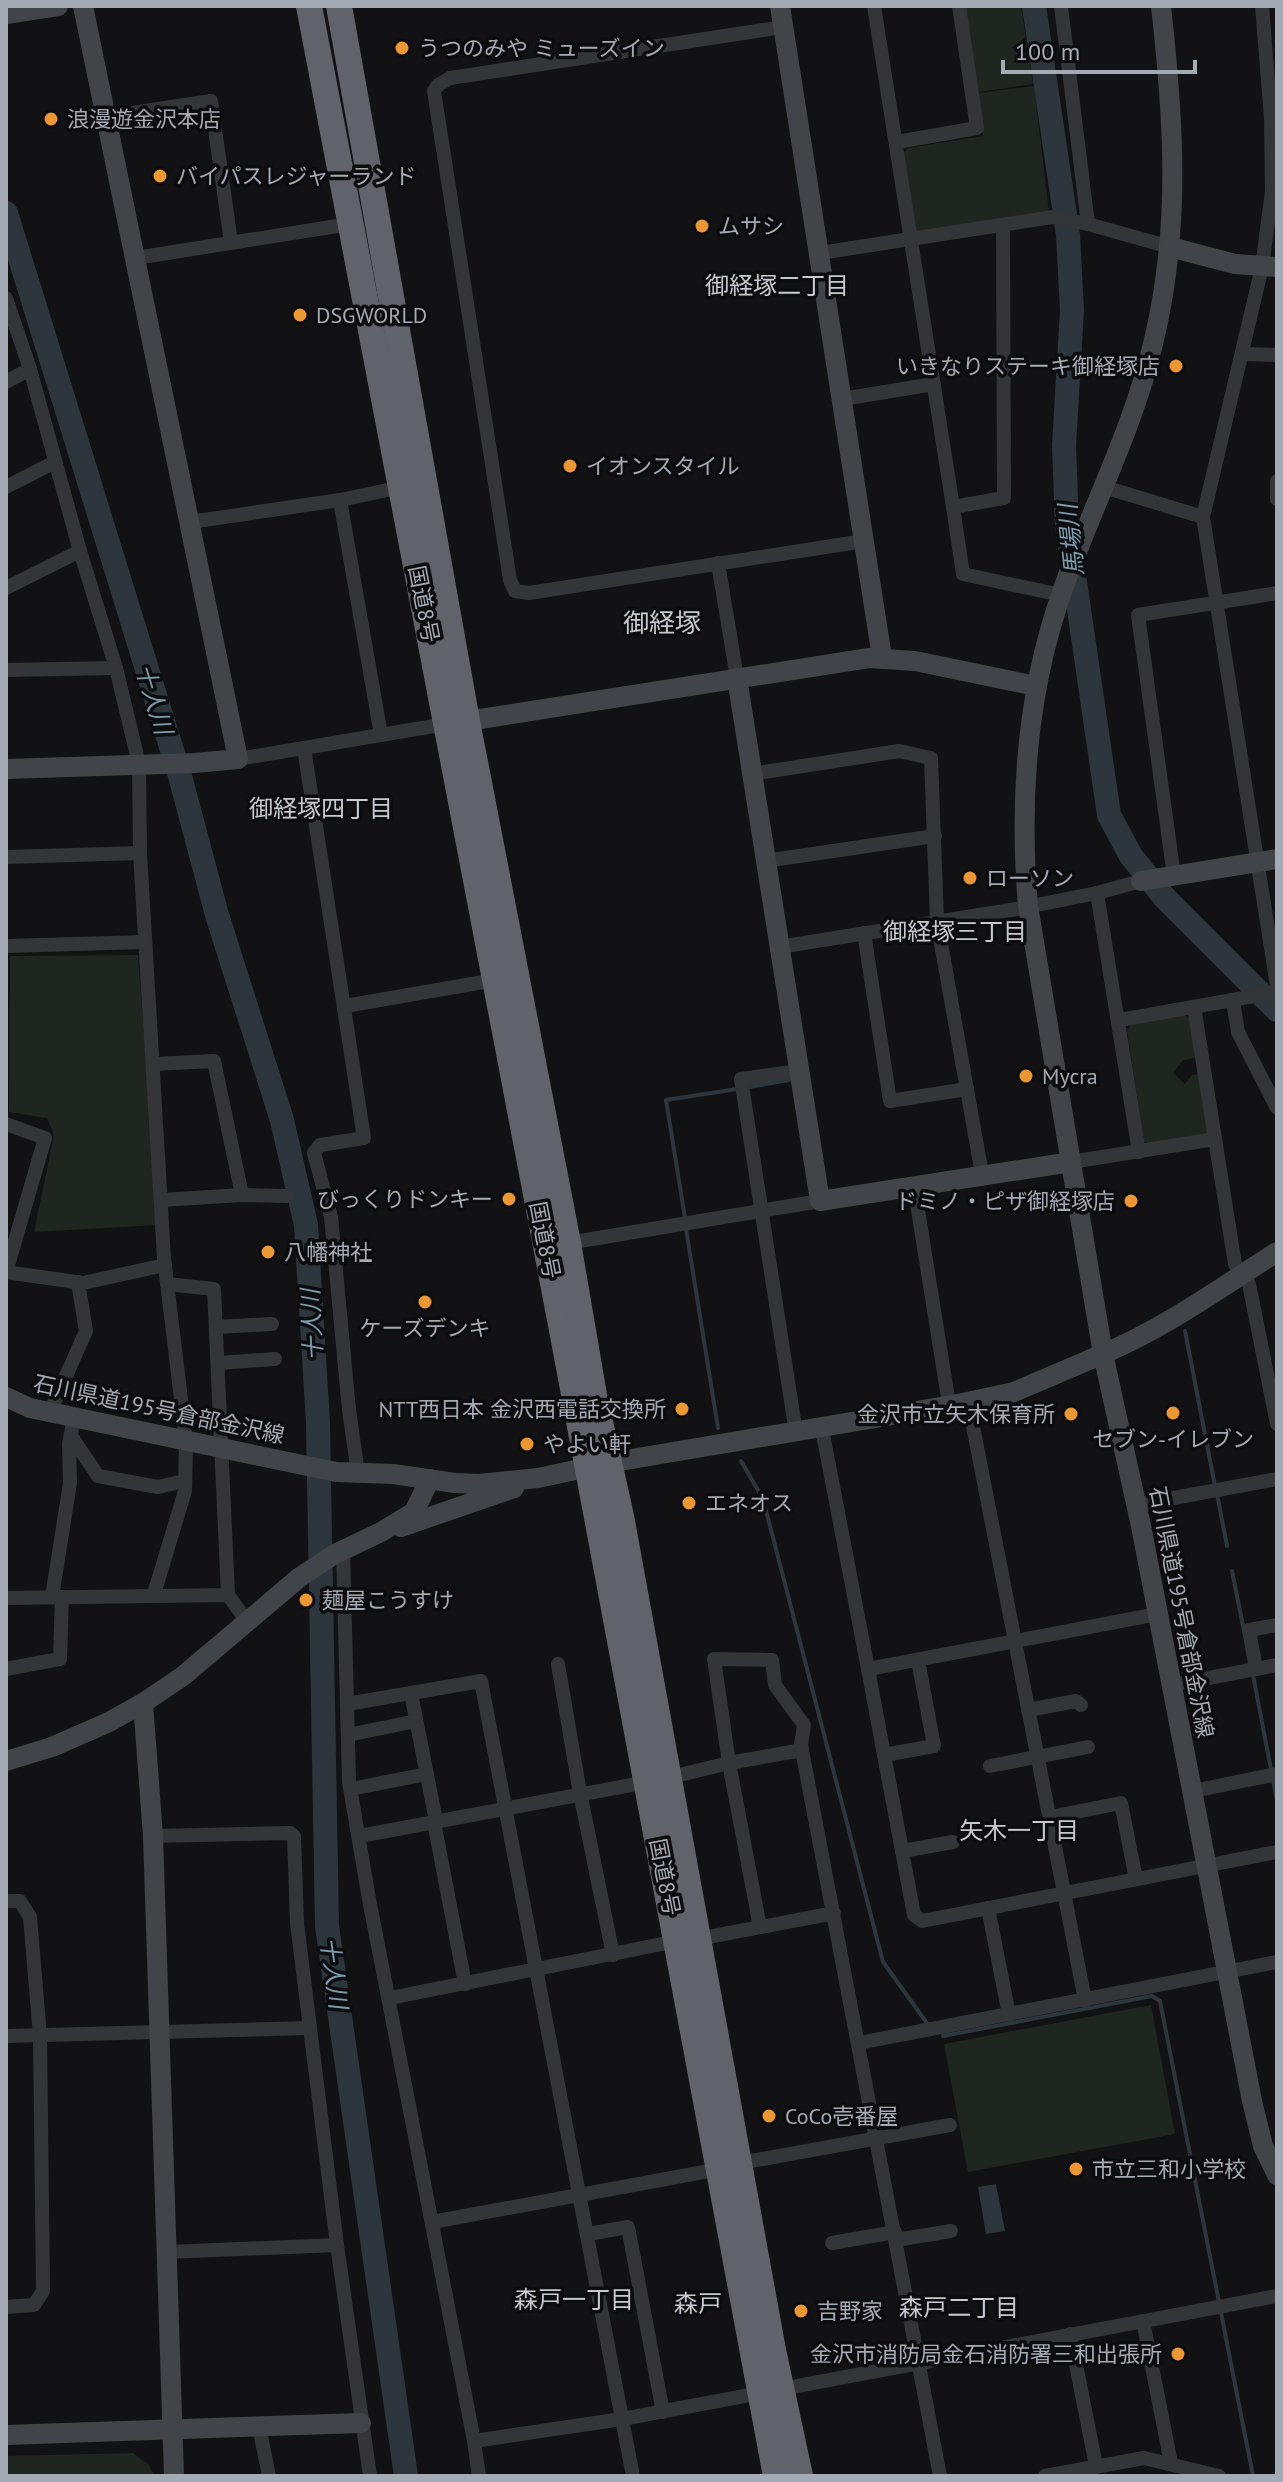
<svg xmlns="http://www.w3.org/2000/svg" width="1283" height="2482" font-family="'PT Sans','Noto Sans JP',sans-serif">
<rect width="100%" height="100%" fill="#121214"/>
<g fill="#1f261f">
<path d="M965 6H1021L1033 84 978 92Z"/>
<path d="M1034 86 1049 212 916 233 904 153 908 148 983 136 978 93Z"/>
<path d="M138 955 158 1225 34 1232 54 1135 47 1118 9 1112 10 956Z"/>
<path d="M1184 1014 1190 1019 1196 1058 1183 1060 1173 1073 1185 1084 1192 1075 1199 1074 1208 1131 1204 1137 1151 1145 1144 1141 1127 1031 1132 1023Z"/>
<path d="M1151 2005 1175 2134 968 2172 944 2044Z"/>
<path d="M133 2453 149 2465 154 2476H6V2456Z"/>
</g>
<path fill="#2c363c" d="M996 2184 1005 2231 986 2234 978 2187Z"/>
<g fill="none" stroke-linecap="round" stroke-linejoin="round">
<g stroke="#2c363c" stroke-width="4">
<path d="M749 1087 789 1080"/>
<path d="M685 1218 666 1100 737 1089"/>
<path d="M686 1229 718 1428"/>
<path d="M1185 1331 1215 1486"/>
<path d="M741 1461 763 1499 883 1962 929 2026"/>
<path d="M1217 1494 1227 1546"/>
<path d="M1232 1571 1244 1631"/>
<path d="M1253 1675 1277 1801"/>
<path d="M943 2036 1152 1996 1160 2001 1253 2476"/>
</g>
<g stroke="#2c363c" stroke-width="24">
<path d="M1034 6 1068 235 1072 310 1064 445 1067 527 1109 815 1131 856 1165 898 1277 1010"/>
<path d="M6 213 180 776 217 915 282 1120 306 1225 318 1423 327 1926 406 2476"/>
</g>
<g stroke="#333539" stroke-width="14">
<path d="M874 6 953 507"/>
<path d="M1061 6 1088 224"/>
<path d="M1262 6 1271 118 1272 191 1262 267 1203 517 1277 986"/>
<path d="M783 27 450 78 438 85 434 91 510 580 515 591 529 593 864 541"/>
<path d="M106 117 211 101 231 242"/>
<path d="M897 142 977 128 959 6"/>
<path d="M1003 225 1004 498 953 507 963 574 1061 595"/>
<path d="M820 253 1053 217 1088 224 1170 247"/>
<path d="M136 258 350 224"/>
<path d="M6 298 30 369 80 551 116 668 139 764 140 853 164 1258 186 1440 185 1491 154 1594"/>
<path d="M1242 354 1277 355"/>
<path d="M6 382 30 369"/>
<path d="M842 399 934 384"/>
<path d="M1277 481V499"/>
<path d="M6 487 55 462"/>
<path d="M1104 487 1203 517"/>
<path d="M340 500 381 735"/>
<path d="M190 522 340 500 402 487"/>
<path d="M718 563 737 678"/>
<path d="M6 588 80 551"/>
<path d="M6 670 116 668"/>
<path d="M304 748 364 1138 320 1145 314 1153 331 1217 349 1410 358 1473"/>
<path d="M238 759 446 724"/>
<path d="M752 774 899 751 931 758 937 921 982 1174"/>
<path d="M6 857 140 853"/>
<path d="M765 861 935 836"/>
<path d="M1174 876 1138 615 1277 593"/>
<path d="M1097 893 1139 1152"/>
<path d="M864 933 890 1101 967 1089"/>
<path d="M6 946 145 942"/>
<path d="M779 947 1017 909 1097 893 1141 881"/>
<path d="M1233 1001 1238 1032 1277 1108"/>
<path d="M345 1006 495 980"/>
<path d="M1194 1007 1235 1264 1249 1284 1277 1424"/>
<path d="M1120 1020 1277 992"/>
<path d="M153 1064 214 1061 242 1195"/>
<path d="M6 1124 45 1138 6 1272 83 1283 165 1265"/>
<path d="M1071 1162 1215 1139"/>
<path d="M914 1185 948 1398 970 1411 1085 2000"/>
<path d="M161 1200 242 1195 288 1196"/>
<path d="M568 1243 820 1201"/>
<path d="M167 1284 214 1289 228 1595"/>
<path d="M216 1327 272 1324"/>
<path d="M218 1363 275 1359"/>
<path d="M50 1412 86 1331 78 1282"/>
<path d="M822 1429 868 1669 1158 1614"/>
<path d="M796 1433 741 1079 799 1071"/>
<path d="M71 1436 98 1476 158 1487 185 1481"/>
<path d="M1136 1505 1277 1479"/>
<path d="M343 1551 347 1704 481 1681 622 2419 1277 2296"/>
<path d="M52 1597 70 1483 69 1444 74 1418"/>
<path d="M6 1598 228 1595 246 1620"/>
<path d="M558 1664 580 1793 613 1955"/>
<path d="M6 1669 60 1659 62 1597"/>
<path d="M868 1669 914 1915 922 1921 1277 1852"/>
<path d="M1256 1669 1249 1630 1277 1625"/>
<path d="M1172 1685 1277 1665"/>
<path d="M411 1693 436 1821"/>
<path d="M347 1704 349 1782 369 1899 474 2441 622 2419 633 2476"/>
<path d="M1028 1710 1076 1701 1081 1705"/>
<path d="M348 1735 416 1721"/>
<path d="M884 1755 934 1746 918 1660"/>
<path d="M990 1766 1088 1747"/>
<path d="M667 1778 729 1763 714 1659 772 1660 775 1685 804 1725 801 1745 940 2476"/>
<path d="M351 1789 427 1774"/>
<path d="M1193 1791 1277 1774"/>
<path d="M1050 1817 1121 1803 1136 1879"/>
<path d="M434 1822 465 1984"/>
<path d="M153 1836 290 1833 294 1836 297 1923 337 2245 370 2476"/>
<path d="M360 1836 647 1782"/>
<path d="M902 1851 953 1842"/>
<path d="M6 1901H20L30 1917 40 2036 43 2291 34 2305 6 2307"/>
<path d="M988 1908 1009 2015"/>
<path d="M760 1927 729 1763 802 1750"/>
<path d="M698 1939 834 1913"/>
<path d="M390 1998 677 1941"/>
<path d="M6 2036 309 2028"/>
<path d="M859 2043 1277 1962"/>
<path d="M740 2163 950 2125"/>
<path d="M432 2222 720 2169"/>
<path d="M588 2234 628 2227 663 2412"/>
<path d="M896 2240 951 2231"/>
<path d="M832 2243 895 2232"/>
<path d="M166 2252 337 2245"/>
<path d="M1143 2321 1171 2463"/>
<path d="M1070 2334 1096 2466"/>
<path d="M259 2426 269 2476"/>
<path d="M474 2441 479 2476"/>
<path d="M1045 2476 1144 2458 1219 2476"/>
</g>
<g stroke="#414448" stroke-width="20">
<path d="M780 6 882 657"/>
<path d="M1161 6C1174 122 1181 229 1153 344 1133 429 1092 507 1063 589 1027 690 1019 800 1028 906L1103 1354C1165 1328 1220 1288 1277 1252"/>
<path d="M6 14 58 6"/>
<path d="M1170 247 1235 264 1277 267"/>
<path d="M737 678 820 1201 1071 1162"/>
<path d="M467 721 869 658 915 661 1036 686"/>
<path d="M6 769 195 763 238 759 83 6"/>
<path d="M1141 881 1277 859"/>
<path d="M6 1397 30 1408 336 1472 393 1474 455 1483 479 1484 538 1478 608 1463 958 1404 1014 1392 1103 1354 1141 1526 1252 2101 1263 2146 1277 2175"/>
<path d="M401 1527 514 1488"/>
<path d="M143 1703 153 1836 174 2476"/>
<path d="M6 1761 52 1747 109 1722 143 1703 183 1676 300 1577 335 1554 381 1532 414 1512 430 1479"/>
<path d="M6 2435 361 2423"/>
</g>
<g stroke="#606369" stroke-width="26">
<path d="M309 6 562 1330 776 2476"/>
<path d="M339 6 467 721 568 1243 594 1395 621 1516 773 2350 800 2476"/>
</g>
</g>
<g fill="#ea9734" stroke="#0d0d0f" stroke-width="3">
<circle cx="402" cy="48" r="8"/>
<circle cx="51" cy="119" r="8"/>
<circle cx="160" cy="176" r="8"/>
<circle cx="702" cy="226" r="8"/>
<circle cx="300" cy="315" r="8"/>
<circle cx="1176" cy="366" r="8"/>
<circle cx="570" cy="466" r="8"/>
<circle cx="970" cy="878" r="8"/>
<circle cx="1026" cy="1076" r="8"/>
<circle cx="509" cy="1199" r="8"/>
<circle cx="1131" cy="1201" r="8"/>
<circle cx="268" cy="1252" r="8"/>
<circle cx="425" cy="1302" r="8"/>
<circle cx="682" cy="1409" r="8"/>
<circle cx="1173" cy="1413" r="8"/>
<circle cx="1071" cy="1414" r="8"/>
<circle cx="527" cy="1444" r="8"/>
<circle cx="689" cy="1503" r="8"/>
<circle cx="306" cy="1600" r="8"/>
<circle cx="769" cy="2116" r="8"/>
<circle cx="1076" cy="2169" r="8"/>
<circle cx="801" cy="2311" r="8"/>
<circle cx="1178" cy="2354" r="8"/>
</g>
<g text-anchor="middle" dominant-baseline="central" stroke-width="7" stroke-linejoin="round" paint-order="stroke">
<g font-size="22" fill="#a4abb4" stroke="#0d0d0f" text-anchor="start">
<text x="418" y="48">うつのみや ミューズイン</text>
<text x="67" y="119">浪漫遊金沢本店</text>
<text x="176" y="176">バイパスレジャーランド</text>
<text x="718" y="226">ムサシ</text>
<text x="316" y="315">DSGWORLD</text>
<text x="1160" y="366" text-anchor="end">いきなりステーキ御経塚店</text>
<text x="586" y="466">イオンスタイル</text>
<text x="986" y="878">ローソン</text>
<text x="1042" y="1076">Mycra</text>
<text x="493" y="1199" text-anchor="end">びっくりドンキー</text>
<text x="1115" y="1201" text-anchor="end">ドミノ・ピザ御経塚店</text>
<text x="284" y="1252">八幡神社</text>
<text x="425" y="1328" text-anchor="middle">ケーズデンキ</text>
<text x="666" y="1409" text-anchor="end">NTT西日本 金沢西電話交換所</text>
<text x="1055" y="1414" text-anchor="end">金沢市立矢木保育所</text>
<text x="1173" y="1439" text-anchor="middle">セブン-イレブン</text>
<text x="543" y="1444">やよい軒</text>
<text x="705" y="1503">エネオス</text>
<text x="322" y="1600">麺屋こうすけ</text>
<text x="785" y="2116">CoCo壱番屋</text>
<text x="1092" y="2169">市立三和小学校</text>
<text x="817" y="2311">吉野家</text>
<text x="1162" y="2354" text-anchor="end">金沢市消防局金石消防署三和出張所</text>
</g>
<g font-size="22" fill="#a4abb4" stroke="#0d0d0f">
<text transform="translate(424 604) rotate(79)">国道8号</text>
<text transform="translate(545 1240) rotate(79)">国道8号</text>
<text transform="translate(159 1409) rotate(12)">石川県道195号倉部金沢線</text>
<text transform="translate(1182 1612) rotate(79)">石川県道195号倉部金沢線</text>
<text transform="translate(665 1877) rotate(79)">国道8号</text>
</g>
<g font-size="24" fill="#c5c9d0" stroke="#0d0d0f">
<text x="777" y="285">御経塚二丁目</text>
<text x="321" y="808">御経塚四丁目</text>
<text x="955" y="931">御経塚三丁目</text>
<text x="1019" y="1830">矢木一丁目</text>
<text x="574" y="2299">森戸一丁目</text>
<text x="698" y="2303">森戸</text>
<text x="959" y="2307">森戸二丁目</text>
</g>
<g font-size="24" font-style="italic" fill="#7c9cae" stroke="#0d0d0f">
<text transform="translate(1071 540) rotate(-96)">馬場川</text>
<text transform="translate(154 699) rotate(73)">十人川</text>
<text transform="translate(312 1325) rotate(-93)">十人川</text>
<text transform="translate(334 1973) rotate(82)">十人川</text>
</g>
<g font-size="26" fill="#c5c9d0" stroke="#0d0d0f">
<text x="662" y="622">御経塚</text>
</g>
</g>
<rect width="1283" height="2482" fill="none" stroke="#a4abb4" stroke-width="16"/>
<path d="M1003 60v12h192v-12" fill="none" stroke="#a4abb4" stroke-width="4"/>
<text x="1015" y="60" font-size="24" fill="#a4abb4" stroke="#0d0d0f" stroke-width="6" paint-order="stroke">100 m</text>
</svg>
